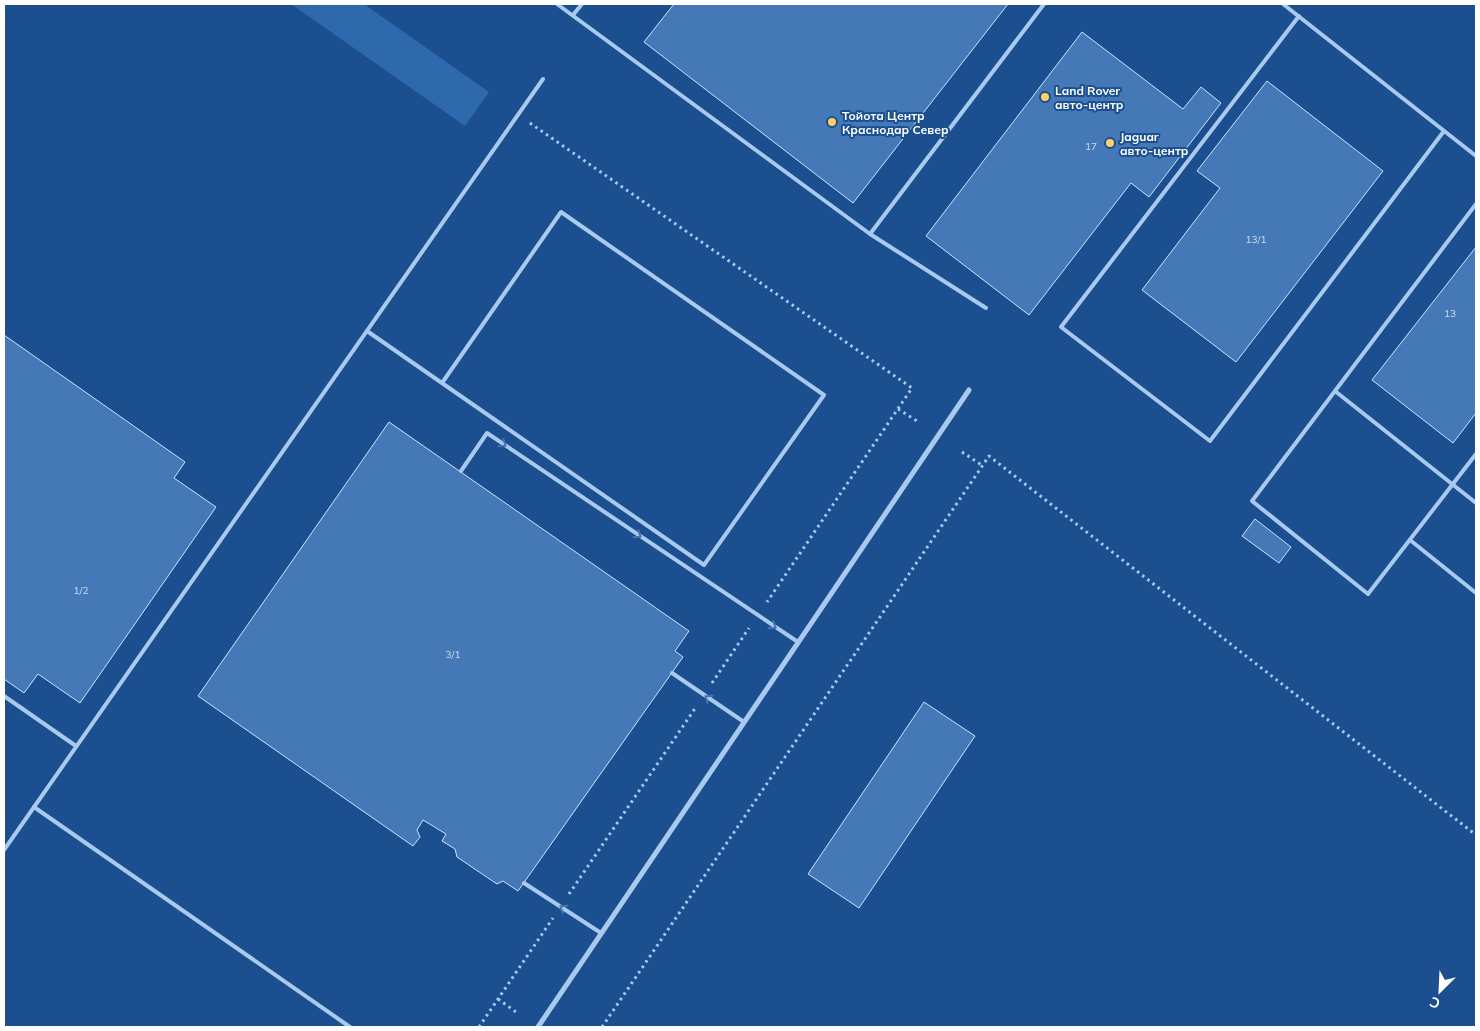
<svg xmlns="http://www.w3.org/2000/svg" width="1480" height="1031" font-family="Mulish,sans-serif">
<rect width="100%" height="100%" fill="#1b4f8f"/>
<path fill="#2e69ad" d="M291 4H364L489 92 465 126Z"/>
<g fill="#4478b7" stroke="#cfe3fa">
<path d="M674 4H1008L853 203 644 42Z"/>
<path d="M1082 32 1183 109 1201 87 1221 103 1149 197 1131 183 1029 315 926 236Z"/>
<path d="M1267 81 1383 171 1236 362 1142 290 1220 188 1197 171Z"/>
<path d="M1476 247V413L1453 443 1372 380Z"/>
<path d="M4 335 185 462 174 478 216 507 80 703 38 674 24 693 4 679Z"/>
<path d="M389 422 689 631 675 651 683 657 518 891 503 881 497 884 457 857 455 849 442 841 446 834 423 820 417 830 420 837 413 846 198 696Z"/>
<path d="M1255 519 1291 547 1279 563 1242 536Z"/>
<path d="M924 702 975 736 859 908 808 874Z"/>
</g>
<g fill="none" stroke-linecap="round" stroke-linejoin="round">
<g stroke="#a9c9ee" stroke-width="3" stroke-dasharray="2.5 4" stroke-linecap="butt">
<path d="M530 123 912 388 767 602"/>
<path d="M898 409 917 421"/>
<path d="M962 452 983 466"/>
<path d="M712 683 749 628"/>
<path d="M569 894 696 707"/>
<path d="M498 999 516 1012"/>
<path d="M479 1027 553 918"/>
<path d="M602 1027 989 456 1476 835"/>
</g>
<g stroke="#a9c9ee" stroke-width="4">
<path d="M557 4 870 234 986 308"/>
<path d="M1283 4 1476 156"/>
<path d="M573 15 582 4"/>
<path d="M1299 16 1061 327 1210 441 1444 131"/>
<path d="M1476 204 1252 501 1368 594 1476 454"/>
<path d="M870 234 1044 4"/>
<path d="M367 331 704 565 824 395 561 212 442 383"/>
<path d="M1335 391 1476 503"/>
<path d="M461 471 487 433 798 642"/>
<path d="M1410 540 1476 593"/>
<path d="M672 673 744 722"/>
<path d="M4 696 76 746"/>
<path d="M34 807 350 1027"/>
<path d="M4 850 543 79"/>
<path d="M524 883 601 933"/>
</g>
<path stroke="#a9c9ee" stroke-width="5" d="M538 1027 969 390"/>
</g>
<defs><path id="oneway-chevron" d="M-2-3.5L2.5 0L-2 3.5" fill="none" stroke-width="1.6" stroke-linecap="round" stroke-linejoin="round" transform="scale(1.25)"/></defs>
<g stroke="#4674ac">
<use href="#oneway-chevron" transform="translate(503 444) rotate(34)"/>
<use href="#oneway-chevron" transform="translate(638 535) rotate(34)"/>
<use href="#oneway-chevron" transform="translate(773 626) rotate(33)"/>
<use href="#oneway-chevron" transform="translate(708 698) rotate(-146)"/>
<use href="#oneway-chevron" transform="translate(563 908) rotate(-147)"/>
</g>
<g fill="#ffd166" stroke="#1b4f8f" stroke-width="2">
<circle cx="1045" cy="97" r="5"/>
<circle cx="832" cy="122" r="5"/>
<circle cx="1110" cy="143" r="5"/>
</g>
<g text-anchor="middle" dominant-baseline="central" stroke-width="4" stroke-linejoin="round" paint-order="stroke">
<g font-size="10" fill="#d0dded">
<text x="1091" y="146">17</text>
<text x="1256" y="239">13/1</text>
<text x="1450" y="313">13</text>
<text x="81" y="590">1/2</text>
<text x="453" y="654">3/1</text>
</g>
<g font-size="12" font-weight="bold" fill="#fff" stroke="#1b4f8f" text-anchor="start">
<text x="1055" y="90">Land Rover<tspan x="1055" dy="14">авто-центр</tspan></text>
<text x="842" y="115">Тойота Центр<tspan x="842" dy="14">Краснодар Север</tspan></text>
<text x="1120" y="136">Jaguar<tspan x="1120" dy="14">авто-центр</tspan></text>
</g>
</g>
<rect width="1480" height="1031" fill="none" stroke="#ffffff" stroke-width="10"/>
<g transform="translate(1440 991) rotate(204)" stroke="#1b4f8f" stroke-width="4" paint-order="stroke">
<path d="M0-4L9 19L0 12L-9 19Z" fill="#ffffff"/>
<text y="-8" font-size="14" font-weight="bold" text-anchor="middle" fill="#ffffff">С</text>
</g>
</svg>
